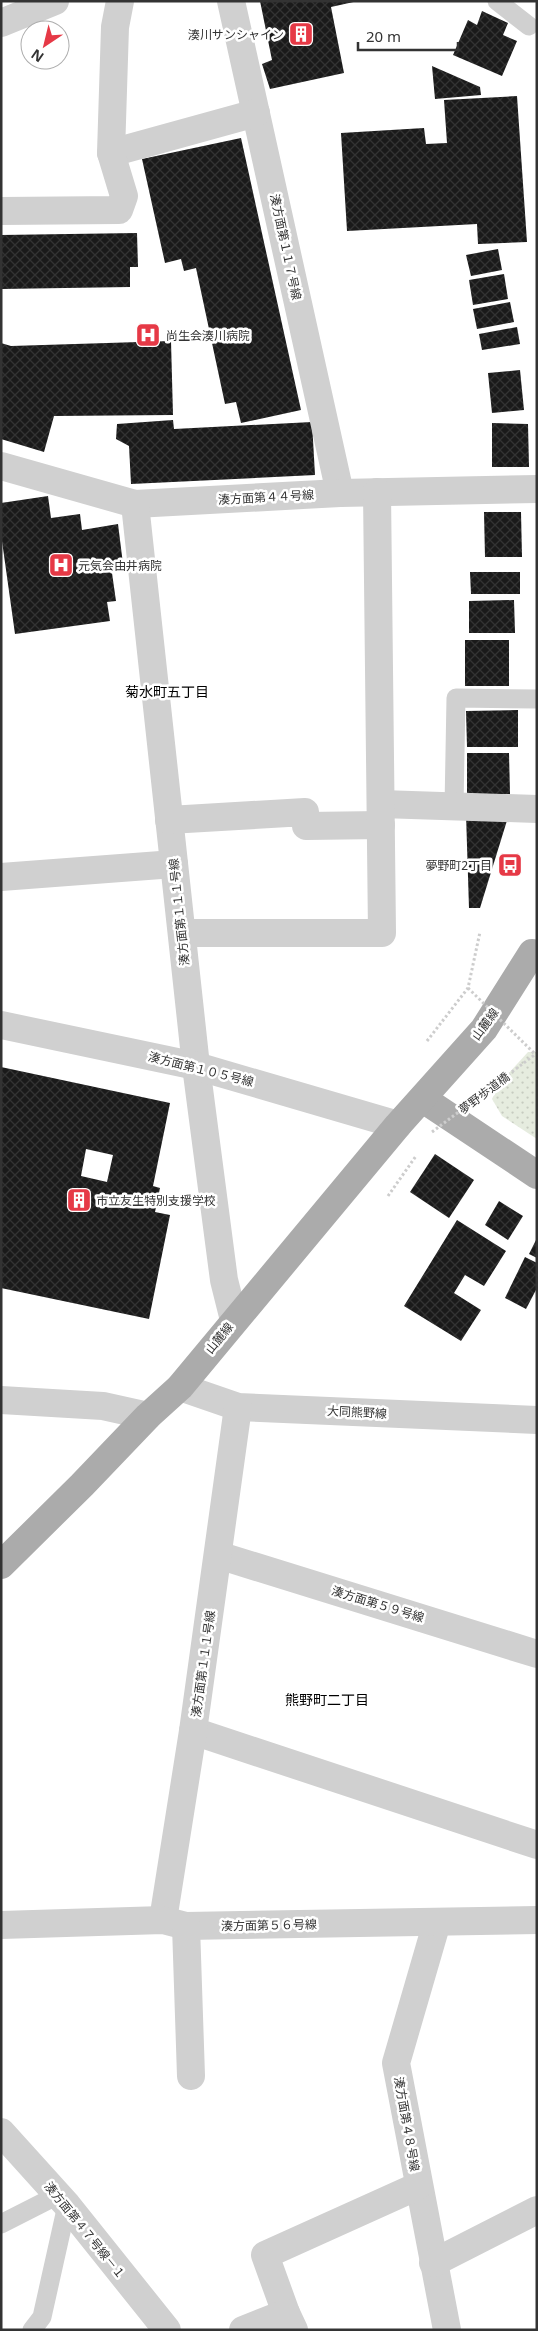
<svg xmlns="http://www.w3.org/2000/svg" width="538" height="2331" font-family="'Noto Sans','Noto Sans JP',sans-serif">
<defs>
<pattern id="green-dots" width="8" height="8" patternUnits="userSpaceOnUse" patternTransform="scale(1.25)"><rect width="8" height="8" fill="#e6ecdf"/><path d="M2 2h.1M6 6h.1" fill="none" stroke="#c6cbc0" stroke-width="1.8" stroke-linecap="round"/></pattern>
<pattern id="building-cross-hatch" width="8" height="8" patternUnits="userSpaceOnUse" patternTransform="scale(1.25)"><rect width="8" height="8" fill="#1a1a1a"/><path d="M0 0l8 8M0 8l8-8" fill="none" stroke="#333"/></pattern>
</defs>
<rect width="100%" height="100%" fill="#fff"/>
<path fill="url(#green-dots)" d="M528 1052H537V1139L502 1116 492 1099 499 1084Z"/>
<g fill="url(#building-cross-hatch)" fill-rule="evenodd">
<path d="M260 1H358L331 7 344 73 270 89 262 64 272 60Z"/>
<path d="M482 11 508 23 503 35 517 41 502 76 453 55 468 20 477 25Z"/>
<path d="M432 66 480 87 481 95 435 99Z"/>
<path d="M517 96 527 242 478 244 477 224 347 231 341 133 424 128 426 144 447 143 444 100Z"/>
<path d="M241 138 301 410 241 423 236 402 225 404 196 268 184 271 181 259 165 263 142 159Z"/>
<path d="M137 233 138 267H130V287L1 289V235Z"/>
<path d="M498 249 502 270 471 276 466 255Z"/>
<path d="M504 274 508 299 473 305 469 280Z"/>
<path d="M510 302 514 322 477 329 473 309Z"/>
<path d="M517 327 520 344 482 350 479 334Z"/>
<path d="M171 341 173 415 54 416 44 452 1 439V343L11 346Z"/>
<path d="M520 370 524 410 492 413 488 373Z"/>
<path d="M173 420 174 429 312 422 315 475 131 484 129 446 116 439 117 424Z"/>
<path d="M492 423 528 424 529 467H492Z"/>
<path d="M48 496 51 518 80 514 82 530 118 524 123 564 111 566 116 601 107 602 110 621 15 634 1 534V503Z"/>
<path d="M484 512H521L522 557H485Z"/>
<path d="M470 572H520V594H471Z"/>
<path d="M514 600 515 633H469V601Z"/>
<rect x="465" y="640" width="44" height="46"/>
<path d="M518 710V747H467L466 711Z"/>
<path d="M467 753H509L510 794H467Z"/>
<path d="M466 814H509L480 908H469Z"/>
<path d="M1 1067 170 1103 153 1186 160 1188 155 1212 170 1215 149 1319 1 1288ZM86 1149 113 1155 107 1182 81 1176Z"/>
<path d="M435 1154 474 1180 449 1218 410 1192Z"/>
<path d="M499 1201 523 1216 508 1240 485 1225Z"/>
<path d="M457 1220 506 1251 484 1286 465 1275 454 1293 481 1310 461 1341 404 1306Z"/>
<path d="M537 1238V1258L529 1254Z"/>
<path d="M525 1257 537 1263V1288L526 1309 505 1298Z"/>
</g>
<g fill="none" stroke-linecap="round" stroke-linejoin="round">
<g stroke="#cdcdcd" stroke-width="3" stroke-dasharray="2.5 2.5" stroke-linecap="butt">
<path d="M427 1041 468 988 480 932"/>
<path d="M388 1196 416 1156"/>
</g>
<g stroke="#d0d0d0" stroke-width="19">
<path d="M497 1 529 26"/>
<path d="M454 807 456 698 537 699"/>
<path d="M1 2224 58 2195"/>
<path d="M32 2330 42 2317 67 2205"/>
</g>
<g stroke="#d0d0d0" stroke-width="28">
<path d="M231 1 340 493"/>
<path d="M1 23 55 1"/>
<path d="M111 153 256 113"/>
<path d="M1 211 119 210 124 196 111 153 115 27 120 1"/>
<path d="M1 466 135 504 340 493 537 489"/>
<path d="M135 504 196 1066 224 1280 234 1320"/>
<path d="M381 804 537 809"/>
<path d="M169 820 305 812 306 826 381 825"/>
<path d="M1 877 174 864"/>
<path d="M182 933H382L377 492"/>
<path d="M1 1025 196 1066 398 1125"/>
<path d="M180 1387 238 1407 537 1420"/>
<path d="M1 1400 103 1406 148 1416"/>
<path d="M218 1555 537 1654"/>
<path d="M193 1731 537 1845"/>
<path d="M163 1920 193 1731 238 1407"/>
<path d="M437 1922 396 2063 447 2330"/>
<path d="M1 1925 163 1920 186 1926 537 1920"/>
<path d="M186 1926 191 2076"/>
<path d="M1 2132 67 2205 167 2330"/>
<path d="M433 2263 537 2210"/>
<path d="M286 2313 265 2255 418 2186"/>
<path d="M243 2330 286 2313 294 2330"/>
</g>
<g stroke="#ababab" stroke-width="28">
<path d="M423 1099 537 1175"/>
<path d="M1 1565 82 1485 148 1416 180 1387 398 1125 484 1029 532 953"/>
</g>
<g stroke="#cdcdcd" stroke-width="3" stroke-dasharray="2.5 2.5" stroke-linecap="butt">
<path d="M468 988 535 1054"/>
<path d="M432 1132 537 1053"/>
</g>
</g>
<defs>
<symbol id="building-square" viewBox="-11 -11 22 22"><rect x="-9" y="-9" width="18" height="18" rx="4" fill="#e63946" stroke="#fff"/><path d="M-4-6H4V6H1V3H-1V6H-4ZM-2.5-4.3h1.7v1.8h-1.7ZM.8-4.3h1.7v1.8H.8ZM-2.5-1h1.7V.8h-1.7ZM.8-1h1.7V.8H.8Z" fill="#fff"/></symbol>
<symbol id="hospital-square" viewBox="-11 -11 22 22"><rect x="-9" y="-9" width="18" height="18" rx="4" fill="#e63946" stroke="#fff"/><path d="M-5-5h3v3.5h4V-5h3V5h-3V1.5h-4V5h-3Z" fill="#fff"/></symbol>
<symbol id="bus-square" viewBox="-11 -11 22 22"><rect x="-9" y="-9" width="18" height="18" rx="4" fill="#e63946" stroke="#fff"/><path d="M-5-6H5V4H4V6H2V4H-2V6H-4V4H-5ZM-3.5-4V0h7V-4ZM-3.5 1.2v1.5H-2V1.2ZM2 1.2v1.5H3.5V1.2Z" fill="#fff"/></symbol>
</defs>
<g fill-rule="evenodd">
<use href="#building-square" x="287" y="20" width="28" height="28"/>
<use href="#hospital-square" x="134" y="321" width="28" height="28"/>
<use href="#hospital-square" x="47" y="551" width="28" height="28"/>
<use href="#bus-square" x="496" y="851" width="28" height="28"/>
<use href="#building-square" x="65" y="1186" width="28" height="28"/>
</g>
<g text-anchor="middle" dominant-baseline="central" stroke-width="5" stroke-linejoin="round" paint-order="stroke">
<g font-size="12" fill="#333" stroke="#fff" text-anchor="start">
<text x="284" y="34" text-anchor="end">湊川サンシャイン</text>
<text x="166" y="335">尚生会湊川病院</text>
<text x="78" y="565">元気会由井病院</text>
<text x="492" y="865" text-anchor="end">夢野町2丁目</text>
<text x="96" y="1200">市立友生特別支援学校</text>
</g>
<g font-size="12" fill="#333" stroke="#fff">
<text transform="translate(286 247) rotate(78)">湊方面第１１７号線</text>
<text transform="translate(266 497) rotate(-3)">湊方面第４４号線</text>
<text transform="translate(179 912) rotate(-96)">湊方面第１１１号線</text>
<text transform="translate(485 1024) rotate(-54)">山麓線</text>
<text transform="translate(201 1069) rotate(14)">湊方面第１０５号線</text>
<text transform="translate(484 1093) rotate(-37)">夢野歩道橋</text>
<text transform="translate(219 1338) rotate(-51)">山麓線</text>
<text transform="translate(357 1412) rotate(3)">大同熊野線</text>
<text transform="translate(378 1604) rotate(17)">湊方面第５９号線</text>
<text transform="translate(203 1664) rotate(-82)">湊方面第１１１号線</text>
<text transform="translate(269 1925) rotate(-1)">湊方面第５６号線</text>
<text transform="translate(407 2124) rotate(80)">湊方面第４８号線</text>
<text transform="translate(85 2230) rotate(51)">湊方面第４７号線－１</text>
</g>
<g font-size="14" fill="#000" stroke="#fff">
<text x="167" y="691">菊水町五丁目</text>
<text x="327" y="1699">熊野町二丁目</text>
</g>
</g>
<rect width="538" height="2331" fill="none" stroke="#333333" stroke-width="5"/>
<g transform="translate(45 45) rotate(215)"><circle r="24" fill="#ffffff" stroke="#adadad"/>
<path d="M0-4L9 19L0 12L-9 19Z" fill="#e63946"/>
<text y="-8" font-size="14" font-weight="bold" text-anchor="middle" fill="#333333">N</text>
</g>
<path d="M358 42v8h100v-8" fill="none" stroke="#333333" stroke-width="2.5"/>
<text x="366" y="42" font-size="15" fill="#333333" stroke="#ffffff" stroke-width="4" paint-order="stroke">20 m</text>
</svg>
